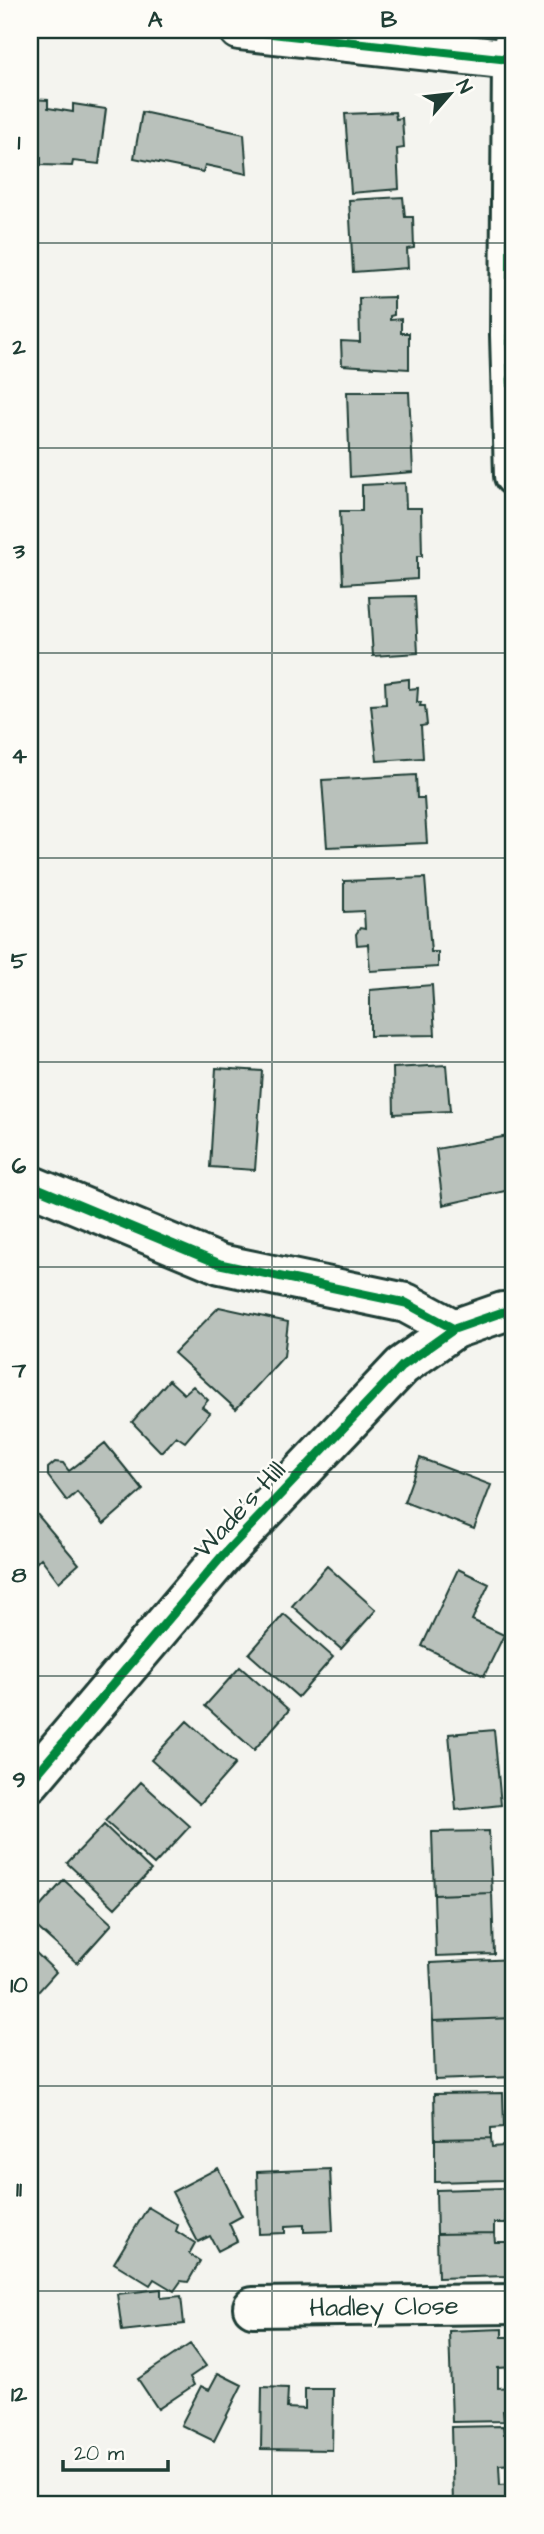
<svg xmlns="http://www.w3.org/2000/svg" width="544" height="2534" font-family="'Architects Daughter',sans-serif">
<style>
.building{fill:#b9c1bb;stroke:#1f3d34;stroke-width:2}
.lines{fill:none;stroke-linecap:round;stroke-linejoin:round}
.minor-casing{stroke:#1f3d34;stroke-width:44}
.tertiary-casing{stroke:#1f3d34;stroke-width:44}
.minor{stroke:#fdfcf7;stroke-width:38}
.tertiary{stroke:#fdfcf7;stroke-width:38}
.cycleway-casing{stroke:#fdfcf7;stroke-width:13}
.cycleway{stroke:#00873e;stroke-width:9}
.grid{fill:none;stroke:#1f3d34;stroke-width:2;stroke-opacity:0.55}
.labels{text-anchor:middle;stroke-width:5;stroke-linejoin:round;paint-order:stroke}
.street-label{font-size:26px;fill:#1f3d34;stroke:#fdfcf7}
.neatline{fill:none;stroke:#1f3d34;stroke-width:2.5}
.grid-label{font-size:23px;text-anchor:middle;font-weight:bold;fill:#1f3d34}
</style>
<rect width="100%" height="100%" fill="#f4f4ef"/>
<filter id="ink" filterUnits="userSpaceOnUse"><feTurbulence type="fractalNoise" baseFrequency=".0143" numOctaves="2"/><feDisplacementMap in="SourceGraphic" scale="14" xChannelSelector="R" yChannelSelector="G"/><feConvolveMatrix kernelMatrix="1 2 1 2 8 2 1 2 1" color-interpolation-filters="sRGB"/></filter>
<g filter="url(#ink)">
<path class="building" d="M30 99 48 100V108L73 112V104L106 109 99 164 73 161 72 166 41 165V157H30Z
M142 112 244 134 247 174 205 165 203 172 134 158Z
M395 112 396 119 402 118 404 148 397 149 399 189 351 193 345 114Z
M403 197 405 217H413L414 248 407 249 408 268 353 272 349 200Z
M394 297V315L390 316V320L401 319V333H409V369L342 365 341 341 360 342 359 298Z
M347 392H409L413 472 350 477Z
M405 483 406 508H421L422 556H417V579L343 584 340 511H362V485Z
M415 596 418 653 373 656 369 597Z
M409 679V689L418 688 417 702H421L420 706H425L427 725 421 726 423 758 377 761 371 705 386 704 385 682Z
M416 775 417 798H424L427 843 327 847 322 780Z
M425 878 431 952H438V967L370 971 368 944 357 945 356 934 360 928 365 929 364 911 344 912V881Z
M432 985 435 1035 370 1036V990Z
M446 1065 450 1111 394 1114 393 1068Z
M216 1068 262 1071 255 1170 210 1167Z
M514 1135V1189L443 1205 436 1149Z
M219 1307 288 1322 284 1356 236 1409 174 1353Z
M169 1380 184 1394 193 1386 208 1400 202 1407 210 1413 185 1442 176 1436 161 1452 132 1422Z
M105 1443 143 1490 104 1524 77 1492 67 1501 48 1476V1468L55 1462 63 1463 69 1471Z
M420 1458 491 1485 474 1529 404 1502Z
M36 1513 79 1564 59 1582 41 1558 30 1569V1519Z
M327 1566 376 1610 341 1649 292 1606Z
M458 1569 489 1584 472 1620 504 1635 484 1676 422 1646Z
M284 1614 333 1657 298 1697 249 1654Z
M240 1667 289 1710 254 1750 205 1706Z
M187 1721 235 1764 200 1804 151 1760Z
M494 1730 501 1805 456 1810 449 1734Z
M141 1782 190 1826 154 1865 105 1821Z
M104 1825 151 1870 115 1908 67 1863Z
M489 1831 492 1893 434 1895 432 1832Z
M64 1880 112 1924 77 1963 30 1921V1918Z
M492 1893 494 1954 436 1956 434 1895Z
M30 1947 56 1972 30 2001Z
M514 1959V2018L433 2021 430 1963Z
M514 2018V2077L435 2080 433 2021Z
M503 2093 504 2127 491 2128V2138L435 2139 434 2094Z
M491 2138 492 2147 504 2146 505 2180 435 2182V2139Z
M218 2168 242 2216 229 2223 237 2241 218 2251 210 2236 198 2242 172 2192Z
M330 2169 333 2231 304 2232V2225L285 2226V2233L259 2234 257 2172Z
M505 2188 506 2223H494V2233L437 2234 436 2190Z
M148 2207 178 2225 176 2231 195 2243 189 2254 200 2261 188 2282 181 2281 174 2291 154 2279 150 2285 114 2263Z
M494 2233 495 2242H507V2276L438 2278 437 2234Z
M161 2289V2298L181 2296 184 2324 122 2331 117 2294Z
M502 2329V2337H512L513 2367 498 2368V2388L511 2387 512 2411H503L504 2421 452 2422 449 2331Z
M190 2344 206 2366 190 2377 194 2385 158 2409 138 2379Z
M218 2373 242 2385 214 2441 181 2425 201 2386 209 2390Z
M262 2387 288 2388 287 2408 305 2409V2389H333L332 2450 261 2449Z
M503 2426 504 2434 513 2433 514 2464 499 2465 500 2485 513 2484V2504H453L451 2427Z"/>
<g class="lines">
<g class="minor-casing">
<path id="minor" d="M239 30 512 60
M30 1185 220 1264 406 1303 454 1329
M253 2307 514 2304"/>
</g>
<g class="tertiary-casing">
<path id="tertiary" d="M514 41 512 60 510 335 514 476
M30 1782 223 1555 402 1366 454 1329 503 1312H514"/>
</g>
<use href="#minor" class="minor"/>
<use href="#tertiary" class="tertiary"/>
<g class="cycleway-casing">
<path id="cycleway" d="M239 30 514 60
M514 41 512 60 510 335 514 476
M30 1185 220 1264 406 1303 454 1329
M30 1782 223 1555 402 1366 454 1329 503 1312H514"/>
</g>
<use href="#cycleway" class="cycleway"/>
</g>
</g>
<path class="grid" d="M272 30V2504M30 243H514M30 448H514M30 653H514M30 858H514M30 1062H514M30 1267H514M30 1472H514M30 1676H514M30 1881H514M30 2086H514M30 2291H514"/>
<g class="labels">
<g class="street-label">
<text transform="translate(239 1509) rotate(-47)" y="9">Wade's Hill</text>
<text transform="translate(384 2306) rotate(-1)" y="9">Hadley Close</text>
</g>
</g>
<rect width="544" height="2534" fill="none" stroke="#fdfcf7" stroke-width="77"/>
<g transform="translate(450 94) rotate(62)" stroke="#fdfcf7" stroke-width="5" paint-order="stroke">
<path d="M0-5L12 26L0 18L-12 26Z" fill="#1f3d34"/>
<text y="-10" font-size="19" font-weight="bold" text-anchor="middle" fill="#1f3d34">N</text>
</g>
<path d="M63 2460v10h105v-10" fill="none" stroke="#1f3d34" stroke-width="3.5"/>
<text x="74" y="2460" font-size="21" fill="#1f3d34" stroke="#fdfcf7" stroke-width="5" paint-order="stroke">20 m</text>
<rect x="38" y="38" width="467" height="2458" class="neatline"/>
<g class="grid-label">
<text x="155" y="27">A</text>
<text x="389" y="27">B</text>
<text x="19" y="149">1</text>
<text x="19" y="354">2</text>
<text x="19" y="558">3</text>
<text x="19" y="763">4</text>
<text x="19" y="968">5</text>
<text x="19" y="1173">6</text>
<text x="19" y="1377">7</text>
<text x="19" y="1582">8</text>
<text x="19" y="1787">9</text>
<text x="19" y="1992">10</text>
<text x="19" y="2196">11</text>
<text x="19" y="2401">12</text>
</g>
</svg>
